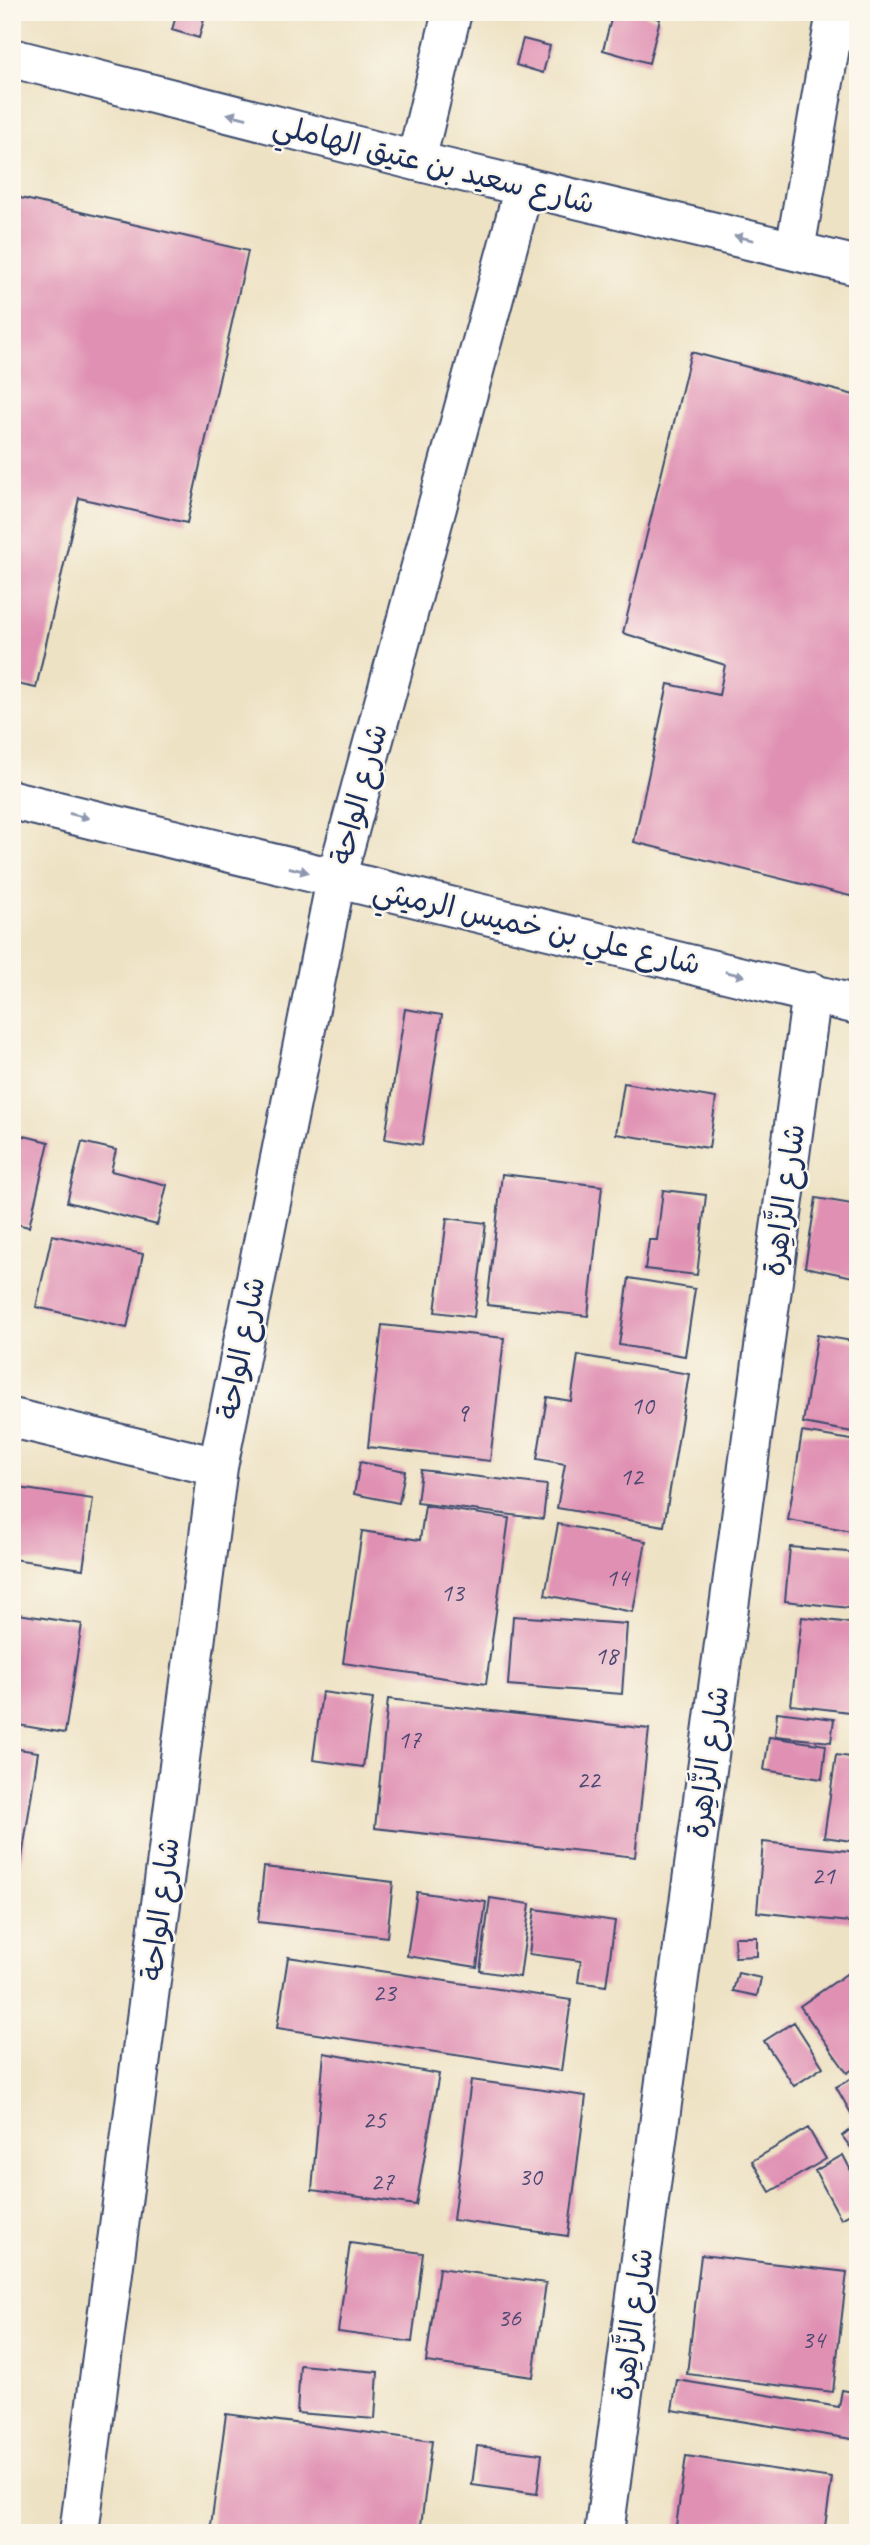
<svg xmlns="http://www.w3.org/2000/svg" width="870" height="2545" font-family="Caveat,'Playpen Sans Arabic',sans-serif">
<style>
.building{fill:#e091b3}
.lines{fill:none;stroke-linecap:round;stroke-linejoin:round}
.minor-casing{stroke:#3b4a6d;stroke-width:42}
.minor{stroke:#fff;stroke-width:38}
.oneway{fill:#8d97ae}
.labels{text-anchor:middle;stroke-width:5;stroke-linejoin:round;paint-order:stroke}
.number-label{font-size:26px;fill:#4c4873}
.street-label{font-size:30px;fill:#1b2f5e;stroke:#fbf7ec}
</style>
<rect width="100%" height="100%" fill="#fbf7ec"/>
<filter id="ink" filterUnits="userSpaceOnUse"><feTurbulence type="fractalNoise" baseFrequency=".0143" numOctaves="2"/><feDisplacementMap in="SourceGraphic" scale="14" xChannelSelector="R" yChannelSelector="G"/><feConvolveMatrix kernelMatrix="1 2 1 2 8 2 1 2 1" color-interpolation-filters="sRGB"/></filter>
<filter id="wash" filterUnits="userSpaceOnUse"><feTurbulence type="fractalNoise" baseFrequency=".00686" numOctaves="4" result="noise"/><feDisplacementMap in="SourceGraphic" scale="28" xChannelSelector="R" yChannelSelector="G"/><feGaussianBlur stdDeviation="1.57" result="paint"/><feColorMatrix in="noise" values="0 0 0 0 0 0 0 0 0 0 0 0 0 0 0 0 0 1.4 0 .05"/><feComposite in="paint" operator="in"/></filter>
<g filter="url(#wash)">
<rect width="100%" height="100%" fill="#eee2c4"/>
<g id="blocks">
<path class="building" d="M177 12H206L199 38 172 30Z
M613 12H635L660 19 649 63 603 50Z
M523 39 550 46 543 73 516 65Z
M12 196 248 251 187 523 79 498 36 688 12 683Z
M691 352 858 396V898L634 842 668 684 719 695 725 665 623 633Z
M405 1009 442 1015 422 1145 385 1139Z
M624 1083 716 1098 709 1148 616 1134Z
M12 1133 49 1142 29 1227 12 1223Z
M82 1142 116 1150 111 1171 167 1185 157 1225 67 1202Z
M502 1174 602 1186 588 1316 487 1305Z
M663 1190 706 1195 697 1275 645 1269 649 1240H657Z
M816 1198 858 1205V1278L805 1267Z
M447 1218 486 1223 474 1317 435 1312Z
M52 1235 143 1254 127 1328 36 1307Z
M629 1278 695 1289 685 1356 619 1345Z
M382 1325 504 1338 490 1461 368 1447Z
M817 1335 858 1342V1433L803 1423Z
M578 1355 689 1374 664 1526 557 1508 565 1464 537 1459 547 1397 571 1401Z
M802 1432 858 1441V1532L788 1520Z
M360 1462 405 1471 399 1503 354 1494Z
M421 1470 547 1485 543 1519 417 1503Z
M12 1487 93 1499 83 1569 12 1559Z
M425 1506 509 1518 486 1684 343 1663 362 1531 420 1540Z
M558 1524 646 1541 633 1612 545 1595Z
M790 1547 858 1553V1609L785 1601Z
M12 1613 82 1624 65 1733 12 1724Z
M513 1616 627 1624 622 1694 508 1685Z
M802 1617 858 1624V1713L791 1705Z
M322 1692 373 1699 363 1767 313 1760Z
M388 1699 649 1729 635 1857 375 1828Z
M777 1712 834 1719 831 1742 775 1736Z
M769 1737 826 1745 822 1779 764 1770Z
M12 1748 38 1752 21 1865 12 1864Z
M836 1755 858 1758V1842L824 1837Z
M763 1842 858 1852V1923L757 1912Z
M264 1867 393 1882 387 1937 258 1922Z
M417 1892 486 1902 477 1967 407 1956Z
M490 1898 530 1904 520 1977 480 1971Z
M535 1909 615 1921 606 1986 578 1982 581 1961 529 1954Z
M12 1924 19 1925 14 1968H12Z
M734 1937H757V1956L735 1957Z
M288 1957 571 2000 561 2071 277 2028Z
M858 1966V2066L847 2073 800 2006Z
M738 1973 761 1978 757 1996 733 1991Z
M794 2022 823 2067 794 2086 764 2041Z
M324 2053 439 2074 416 2205 312 2190Z
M858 2075V2112L852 2115 836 2087Z
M471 2080 586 2096 568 2236 453 2220Z
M858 2123V2157L842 2136Z
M808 2128 826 2159 770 2192 752 2161Z
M843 2155 858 2184V2210L841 2219 815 2171Z
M350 2243 423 2253 412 2342 338 2332Z
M701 2255 847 2272 833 2392 687 2374Z
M439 2268 546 2283 533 2377 426 2362Z
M300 2365 378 2372 375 2419 297 2413Z
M677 2380 839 2407 842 2390 858 2393V2440L672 2410Z
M226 2414 432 2441 420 2533H210Z
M477 2446 542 2454 537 2494 472 2485Z
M686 2456 832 2478 824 2533H675Z"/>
</g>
</g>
<g filter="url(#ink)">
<use href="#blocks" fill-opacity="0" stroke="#3b4a6d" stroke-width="2"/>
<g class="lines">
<g class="minor-casing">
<path id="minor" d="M12 58 416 161 858 266
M416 161 452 12
M795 250 836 12
M12 800 858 1005
M12 1418 218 1467
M79 2533 218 1467 336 879 524 187
M604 2533 812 992"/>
</g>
<use href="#minor" class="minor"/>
</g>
<defs><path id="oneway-solid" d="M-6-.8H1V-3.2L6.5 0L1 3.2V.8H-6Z" transform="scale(1.75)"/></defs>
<g class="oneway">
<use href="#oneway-solid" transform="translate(237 116) rotate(-166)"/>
<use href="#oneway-solid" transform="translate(744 238) rotate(-167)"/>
<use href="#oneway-solid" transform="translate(79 816) rotate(14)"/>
<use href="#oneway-solid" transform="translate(299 870) rotate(14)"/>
<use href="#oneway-solid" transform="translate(735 974) rotate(13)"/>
</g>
</g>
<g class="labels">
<g class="number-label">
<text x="642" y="1414">10</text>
<text x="462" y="1421">9</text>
<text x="631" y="1485">12</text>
<text x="617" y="1586">14</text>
<text x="452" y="1601">13</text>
<text x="606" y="1664">18</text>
<text x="409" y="1748">17</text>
<text x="588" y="1788">22</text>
<text x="823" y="1884">21</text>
<text x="384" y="2001">23</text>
<text x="374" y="2128">25</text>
<text x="530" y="2185">30</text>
<text x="382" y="2190">27</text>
<text x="509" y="2326">36</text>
<text x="813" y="2348">34</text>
</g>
<g class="street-label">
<text transform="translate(434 164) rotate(14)" y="10">شارع سعيد بن عتيق الهاملي</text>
<text transform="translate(359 794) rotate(-75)" y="10">شارع الواحة</text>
<text transform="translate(537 927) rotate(13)" y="10">شارع علي بن خميس الرميثي</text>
<text transform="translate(784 1200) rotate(-82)" y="10">شارع الزَّاهِرة</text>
<text transform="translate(241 1348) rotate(-79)" y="10">شارع الواحة</text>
<text transform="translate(708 1762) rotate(-82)" y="10">شارع الزَّاهِرة</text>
<text transform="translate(160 1909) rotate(-83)" y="10">شارع الواحة</text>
<text transform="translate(632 2324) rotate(-82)" y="10">شارع الزَّاهِرة</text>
</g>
</g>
<rect width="870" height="2545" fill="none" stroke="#fbf7ec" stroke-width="42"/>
</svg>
